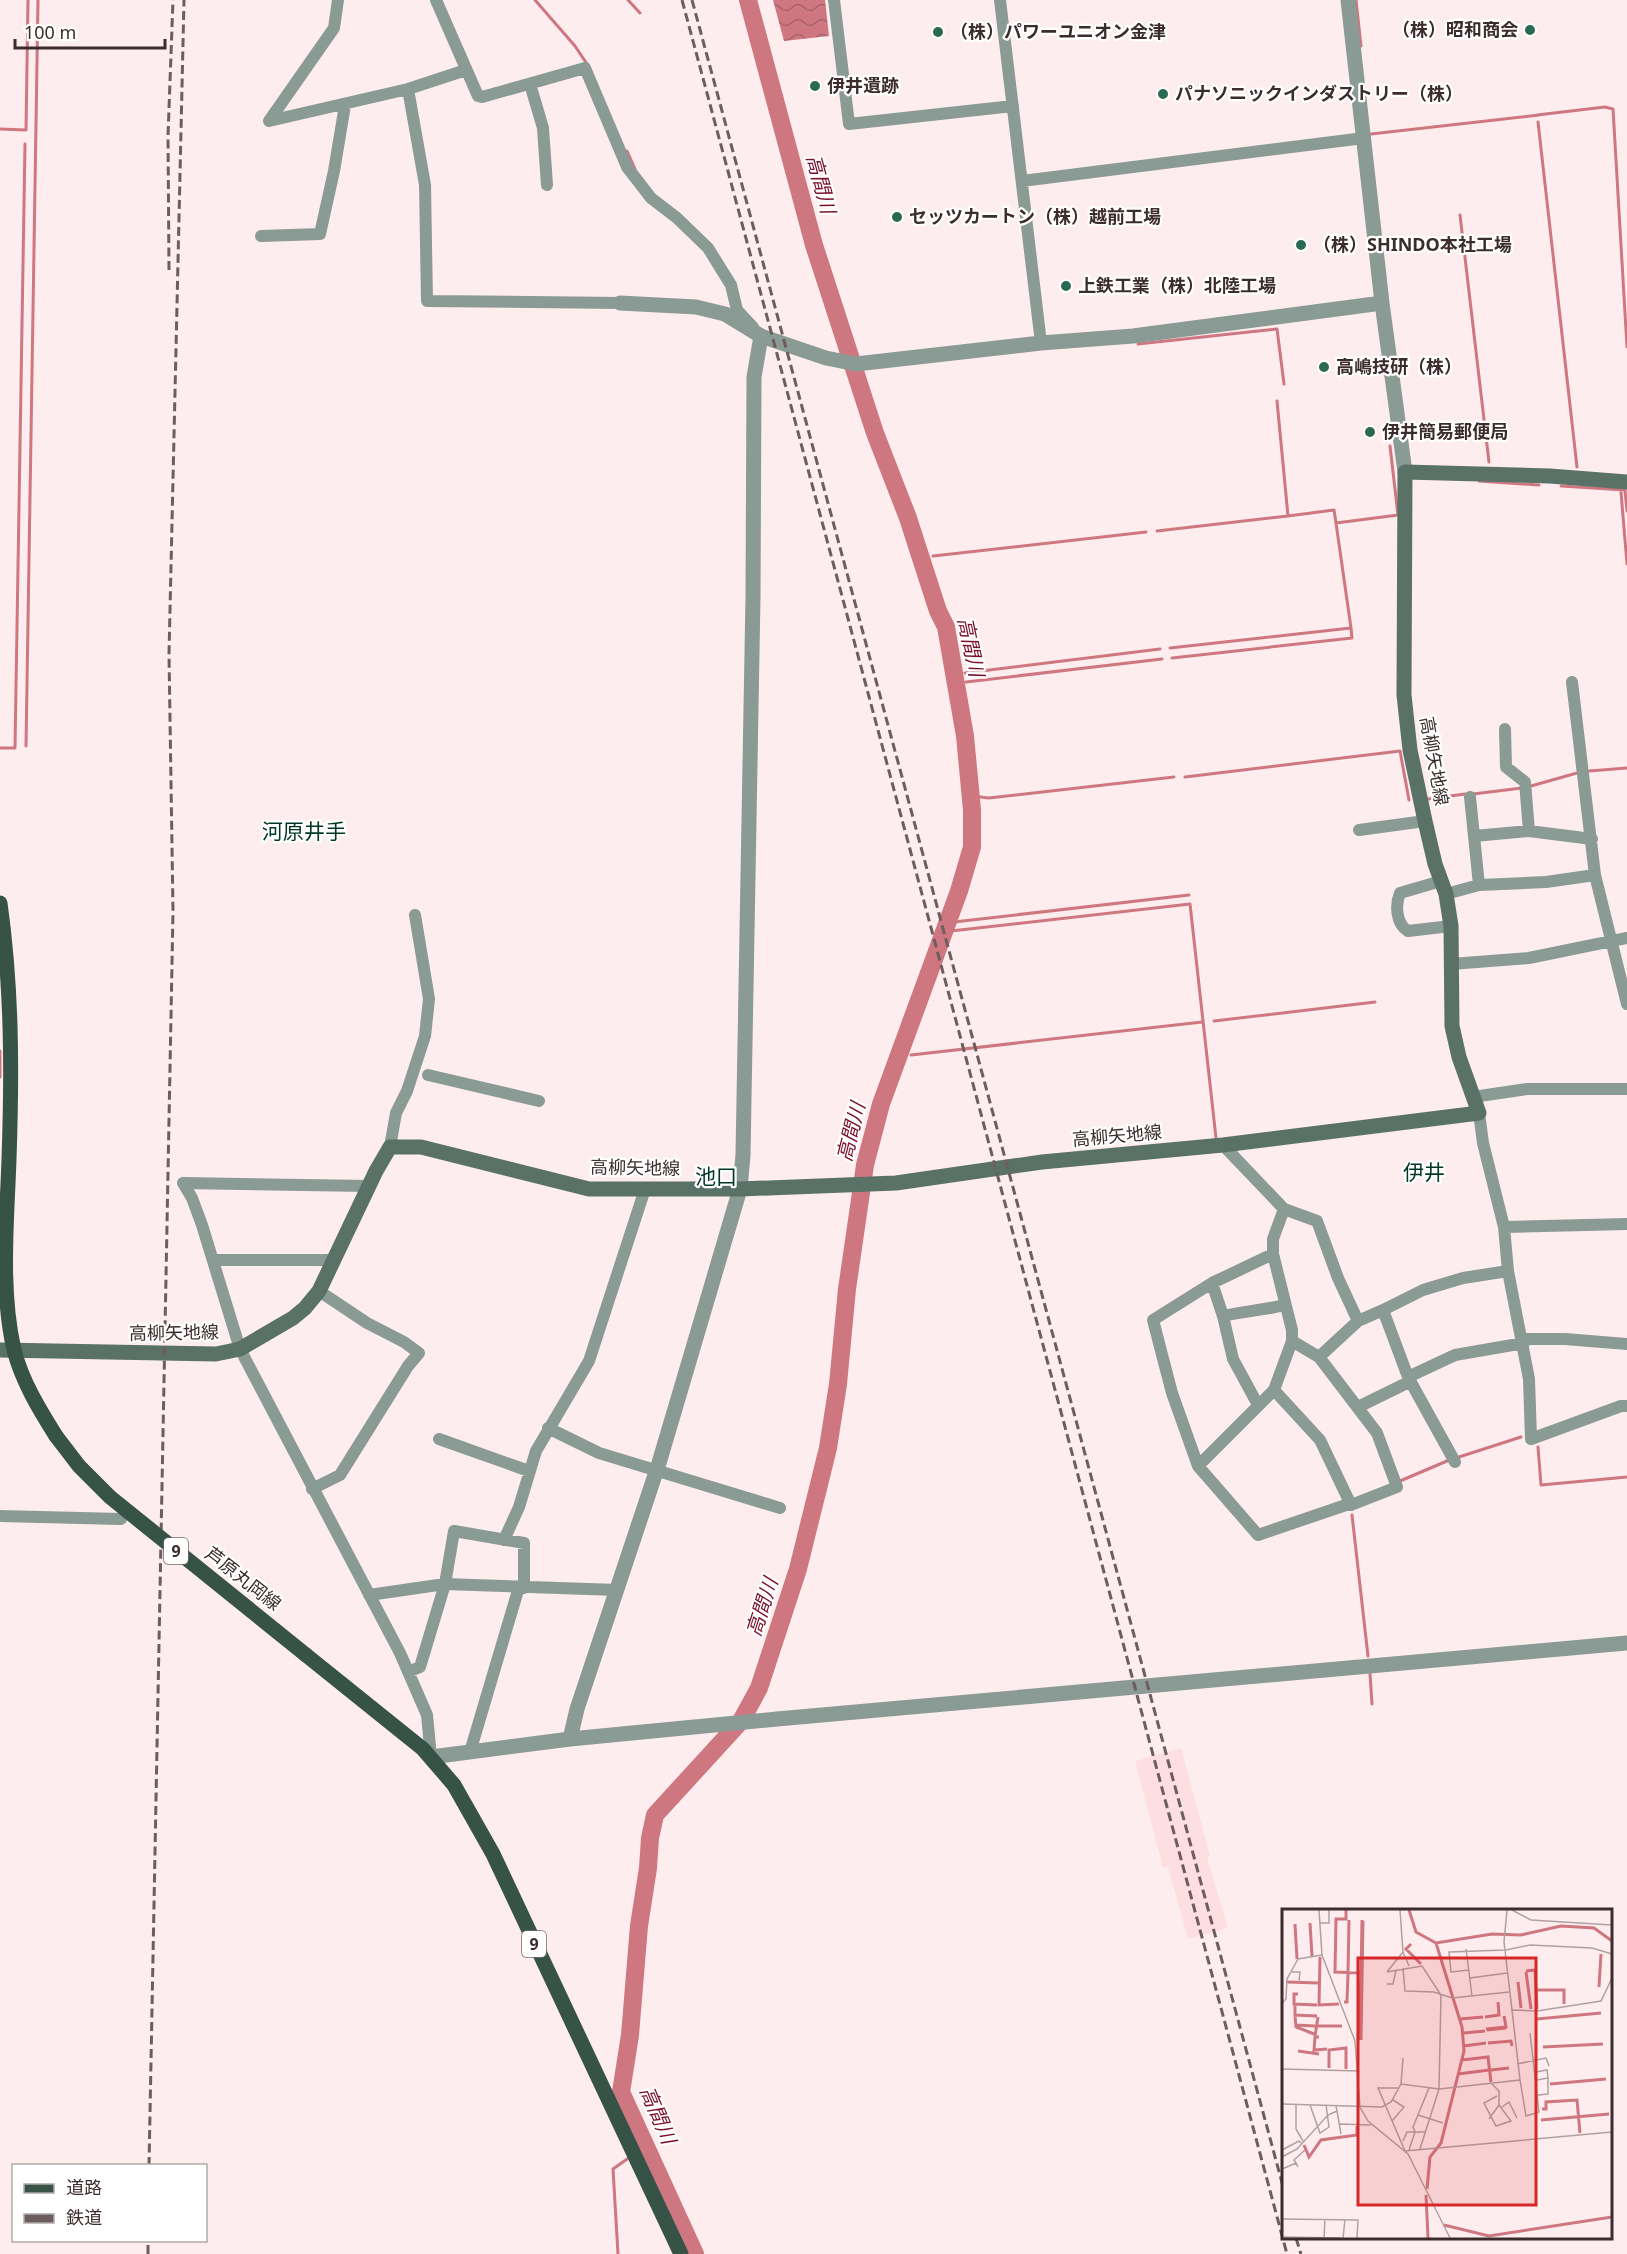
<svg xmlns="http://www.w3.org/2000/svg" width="1627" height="2254" font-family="'Noto Sans','Noto Sans JP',sans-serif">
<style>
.built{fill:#fedfe1}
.water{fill:url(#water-waves)}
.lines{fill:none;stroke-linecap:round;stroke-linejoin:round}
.stream{stroke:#cf7781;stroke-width:3}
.river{stroke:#cf7781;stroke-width:18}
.minor{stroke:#8a9a94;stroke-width:12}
.tertiary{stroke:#8a9a94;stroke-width:15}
.secondary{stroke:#597167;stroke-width:15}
.primary{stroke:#375348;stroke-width:15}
.rail{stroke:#6e5d5e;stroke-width:3;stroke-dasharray:9 4.5;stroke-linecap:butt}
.primary-bridge{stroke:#375348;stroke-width:15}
.poi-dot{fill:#2c6955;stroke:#fff;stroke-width:2}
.labels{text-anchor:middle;stroke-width:4.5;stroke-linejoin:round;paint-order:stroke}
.shield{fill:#fff;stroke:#766b6c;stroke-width:1.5}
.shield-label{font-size:16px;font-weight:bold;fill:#3c2c2d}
.poi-label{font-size:18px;font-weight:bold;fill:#3c2c2d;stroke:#fff;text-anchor:start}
.street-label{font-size:18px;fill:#3c2c2d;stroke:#fff}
.water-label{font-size:20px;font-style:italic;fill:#7b0f2c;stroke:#fff}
.quarter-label{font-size:21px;fill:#003627;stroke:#fff}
.inset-river{fill:none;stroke:#cf7781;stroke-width:3}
.inset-road{fill:none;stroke:#b0a0a1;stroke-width:1.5}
.view{fill:#d62828;fill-opacity:0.15;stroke:#d62828;stroke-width:3}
.inset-edge{fill:none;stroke:#3c2c2d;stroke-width:3}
</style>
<defs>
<pattern id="water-waves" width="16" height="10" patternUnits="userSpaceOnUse" patternTransform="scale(1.5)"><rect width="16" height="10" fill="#cf7781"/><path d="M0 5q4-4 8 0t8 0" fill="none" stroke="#a9626a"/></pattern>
</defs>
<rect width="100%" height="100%" fill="#feedee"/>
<path class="built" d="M1181 1748 1210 1856 1207 1858 1228 1928 1188 1939 1168 1867H1163L1135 1761Z"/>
<path class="water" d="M773 0H825L829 36 784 41Z"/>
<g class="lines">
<path class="stream" d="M535 0 575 46 587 64
M628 0 640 13
M1356 0 1361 46
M1537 115 1605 107 1613 109 1627 347
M1538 122 1577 467
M0 129 26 130 28 0
M1371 134 1539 115
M627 151 635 169
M1460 215 1489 462
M1138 344 1277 329 1284 384
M1479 481 1539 485
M1561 486 1625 490 1627 511
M1621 492 1627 564
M1288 516 1334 510 1336 523 1398 515 1390 446
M1157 531 1288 516 1277 401
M933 556 1146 532
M1170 648 1351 628 1336 523
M1172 658 1352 638 1351 628
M965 673 1160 649
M966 682 1162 659
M26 746 38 0
M0 748H15L25 144
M1589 771 1627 768
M1185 777 1400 751 1409 800
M1531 786 1577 773
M1473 794 1522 788
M971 796 989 798 1174 777
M1428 799 1465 794
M954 922 1189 895
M951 931 1190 904 1216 1138
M1214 1021 1375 1002
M0 1051V1077
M911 1055 1202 1022
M1538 1447 1541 1485 1627 1477
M1459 1457 1521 1437
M1400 1481 1447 1461
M1352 1515 1368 1656
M1370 1674 1372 1704
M638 2152 646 2148
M618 2254 613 2169 630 2157"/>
<path class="river" d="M695 2254 621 2092 630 2035 639 1926 648 1868 650 1838 655 1815 741 1721 759 1688 798 1569 828 1448 838 1384 847 1289 865 1165 881 1104 959 891 972 847V810L965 736 946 627 938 611 908 518 875 433 814 245 748 0"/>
<path class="minor" d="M436 0 478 96 482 97 585 68 627 167 651 198 677 218 708 248 731 285 737 310 753 327
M834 0 849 124 1013 106
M1000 0 1041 343
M530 84 543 128 547 185
M408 89 425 185 427 301 620 303
M269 121 408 89 466 70
M269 121 334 28 338 0
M1022 181 1364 138
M261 236 320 234 334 171 345 105
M1572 682 1595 875 1627 1004
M1505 729 1506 767 1525 782 1529 831
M1470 797 1479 885
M1359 830 1425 821
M1474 836 1529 831 1592 839
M1441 881 1400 893C1395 905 1396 924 1408 931L1451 926
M1446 894 1479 885 1546 882 1595 875
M1451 964 1529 958 1627 938
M428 1075 539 1101
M1473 1097 1527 1089H1627
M1479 1113 1483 1143 1504 1227 1508 1271 1529 1379 1531 1439 1621 1406H1627
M390 1147 396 1113 407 1091 425 1036 429 999 415 915
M183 1183 192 1198 202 1225 240 1349 400 1653 427 1715 431 1757
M183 1183 369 1186
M1284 1209 1317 1221 1338 1278 1358 1321
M1504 1227 1627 1224
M1273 1254 1212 1283 1153 1320 1172 1393 1198 1466 1258 1535 1346 1505H1351L1397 1487 1377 1433 1319 1357 1292 1341
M213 1260H334
M1212 1283 1223 1316 1233 1359 1258 1405
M1383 1310 1423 1290 1463 1278 1508 1271
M1223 1316C1244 1311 1265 1310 1285 1305
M1523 1339H1565L1627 1344
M1319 1357 1358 1321 1383 1310 1408 1377 1455 1462
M1408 1377 1455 1355 1524 1343
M1274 1390 1320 1440 1351 1505
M1358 1407 1411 1381
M548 1428 599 1453 780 1508
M439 1439 529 1471
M1198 1466 1274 1390 1292 1341V1330L1273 1254V1239L1284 1209 1223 1145
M312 1489 340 1475 408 1366 419 1353 404 1342 367 1323 319 1291
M0 1516 121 1519
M504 1540 519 1507 536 1451 589 1361 645 1189
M369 1595 445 1584 454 1531 524 1543V1588
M408 1672 420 1667 445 1584 617 1590
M470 1752 519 1587"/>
<path class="tertiary" d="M1348 0 1382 303 1405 472
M620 303 696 307 725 314 761 336 826 358 856 364 1041 343 1133 336 1382 303
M570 1739 577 1709 659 1463 740 1189 743 1155 753 597 754 377 761 336
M431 1757 570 1739 777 1719 1627 1643"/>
<path class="secondary" d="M0 1350 216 1354 240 1349 293 1318 305 1308 319 1291 376 1171 390 1147H421L589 1189H740L896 1183 1042 1162 1223 1145 1479 1113 1459 1057 1452 1026 1451 926 1446 894 1435 864 1425 821 1410 750 1404 695 1405 472 1550 476 1627 482"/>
<path class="primary" d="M0 903C12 988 12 1073 9 1159 7 1221 0 1288 14 1350 22 1381 39 1409 56 1436
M306 1655 423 1749 454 1785 493 1854 681 2254"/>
<path class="rail" d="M682 0 1287 2254
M692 0 1284 2190
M169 270 168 136 173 0
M149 2166 173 911 169 654 184 0
M1296 2238 1301 2254
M148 2254V2240"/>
<path class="primary-bridge" d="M56 1436 79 1466 110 1497 306 1655"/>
</g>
<g class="poi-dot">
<circle cx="1530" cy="30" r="6"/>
<circle cx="938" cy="32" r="6"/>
<circle cx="815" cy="86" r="6"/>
<circle cx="1163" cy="94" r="6"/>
<circle cx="897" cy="217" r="6"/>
<circle cx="1301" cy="245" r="6"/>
<circle cx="1066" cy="286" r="6"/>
<circle cx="1324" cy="367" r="6"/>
<circle cx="1370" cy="432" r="6"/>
</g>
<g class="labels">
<g class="shield">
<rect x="164" y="1538" width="24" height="26" rx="4.5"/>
<rect x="522" y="1931" width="24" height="26" rx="4.5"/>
</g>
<g class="shield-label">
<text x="176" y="1557">9</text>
<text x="534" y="1950">9</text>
</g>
<g class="poi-label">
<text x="1518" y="36" text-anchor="end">（株）昭和商会</text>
<text x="950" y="38">（株）パワーユニオン金津</text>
<text x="827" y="92">伊井遺跡</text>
<text x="1175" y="100">パナソニックインダストリー（株）</text>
<text x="909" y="223">セッツカートン（株）越前工場</text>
<text x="1313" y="251">（株）SHINDO本社工場</text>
<text x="1078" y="292">上鉄工業（株）北陸工場</text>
<text x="1336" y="373">高嶋技研（株）</text>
<text x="1382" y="438">伊井簡易郵便局</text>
</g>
<g class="street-label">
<text transform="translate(1434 761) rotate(80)" y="6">高柳矢地線</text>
<text transform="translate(1117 1136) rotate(-5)" y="6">高柳矢地線</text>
<text transform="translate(635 1168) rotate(1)" y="6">高柳矢地線</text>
<text transform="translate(174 1333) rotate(-1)" y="6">高柳矢地線</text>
<text transform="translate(243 1579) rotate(38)" y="6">芦原丸岡線</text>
</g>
<g class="water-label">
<text transform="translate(821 184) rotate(75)" y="7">高間川</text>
<text transform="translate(971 647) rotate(78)" y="7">高間川</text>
<text transform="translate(851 1132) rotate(-76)" y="7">高間川</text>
<text transform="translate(762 1607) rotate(-72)" y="7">高間川</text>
<text transform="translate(658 2115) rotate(67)" y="7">高間川</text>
</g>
<g class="quarter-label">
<text x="304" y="839">河原井手</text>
<text x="1424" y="1180">伊井</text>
<text x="716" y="1184">池口</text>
</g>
</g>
<g transform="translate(1282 1909)">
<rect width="330" height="330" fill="#feedee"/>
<path class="inset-river" d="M64 1V10H54L53 63 79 64 80 11M127 1 134 23 154 34 210 25 239 26 279 17 312 19 330 32M28 14 30 47M13 15 15 50M129 35 124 40 139 55M38 48 37 96 57 95M244 62 253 61 255 100M66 63 67 11M244 63 249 100M5 73 36 74M236 73 239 99M317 78 319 45M255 81H282V95M16 85H12V95L35 96M62 93H65L66 64M13 96V106L35 107M13 107 14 118 32 125M203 108 217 106 216 93M178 110 201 108M255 110 319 104M14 116 33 117M35 117H60M204 120 224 118 222 107M205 121 224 119M182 124 203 122M33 127 36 108M37 128H33L32 141 45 140M76 131 79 65M79 131 81 12M206 134 229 132 230 137M182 137 204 134M261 138 321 135M16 142 37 145M180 151 206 148 209 173M47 159V141L64 139V160M209 161 227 159M176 165 207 161M268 175 324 170M260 200H264V193L295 191 298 224M259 211 327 205M22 236 27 248 39 231 75 226V217M145 280 148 248 159 234 182 142 180 118 154 34M144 286 146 329M162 316 207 327 330 308"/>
<path class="inset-road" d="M37 1 40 46 73 132 78 198 86 212 126 245 168 329M118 1 121 43 127 57M225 1 222 33 230 101M230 1 249 11 330 16M37 14H47V1M184 40 190 87M121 59 123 82 152 83 170 89 227 83M187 61 169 63 167 43 224 41 248 36 310 39 330 45M10 63H18L17 73M105 63 140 57 159 86 157 180 138 240M105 63 121 43M188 69 225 64M105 75H111L114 61M0 94 4 90 5 70 16 50 40 46M235 155 264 149 267 157M0 160 77 162M254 163 265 161 266 169 255 171M238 171 244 207 257 203 248 124M119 175 121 149M116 179H96L123 242 330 223M256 186 266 185V169M215 187 202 194 214 217 229 212 217 196M0 195 100 198 109 193 119 175 157 180 238 171 230 101 255 102 319 92 330 69M14 196V220L21 232M28 196 38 224 47 218 44 196M220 198 227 193 235 209M55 202 59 225M136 206 161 214M207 210 217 196V182L210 175M110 212 122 198 111 191M58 215 89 216M133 223 131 218 147 179M121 232 125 223H143M0 241 17 232 19 234M127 241 133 223M0 248 15 240 46 206 55 202 54 197M14 254 12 251 23 241M0 260 14 254 16 258M0 310 76 311 75 329M0 328 59 329M42 329 43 310M61 329 63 310"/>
<path class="view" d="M76 49H254V296H76Z"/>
<rect width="330" height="330" class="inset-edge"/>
</g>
<rect x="12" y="2164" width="195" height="78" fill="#ffffff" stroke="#b1abab" stroke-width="1.5"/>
<rect x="24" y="2184" width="30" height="9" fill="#375348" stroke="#b1abab" stroke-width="1.5"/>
<text x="66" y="2194" font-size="18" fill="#3c2c2d">道路</text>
<rect x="24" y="2214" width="30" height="9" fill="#6e5d5e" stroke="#b1abab" stroke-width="1.5"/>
<text x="66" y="2224" font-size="18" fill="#3c2c2d">鉄道</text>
<path d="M15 39v9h150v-9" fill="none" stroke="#3c2c2d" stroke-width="3"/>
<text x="24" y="39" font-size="18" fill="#3c2c2d" stroke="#ffffff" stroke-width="4.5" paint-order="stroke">100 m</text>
</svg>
